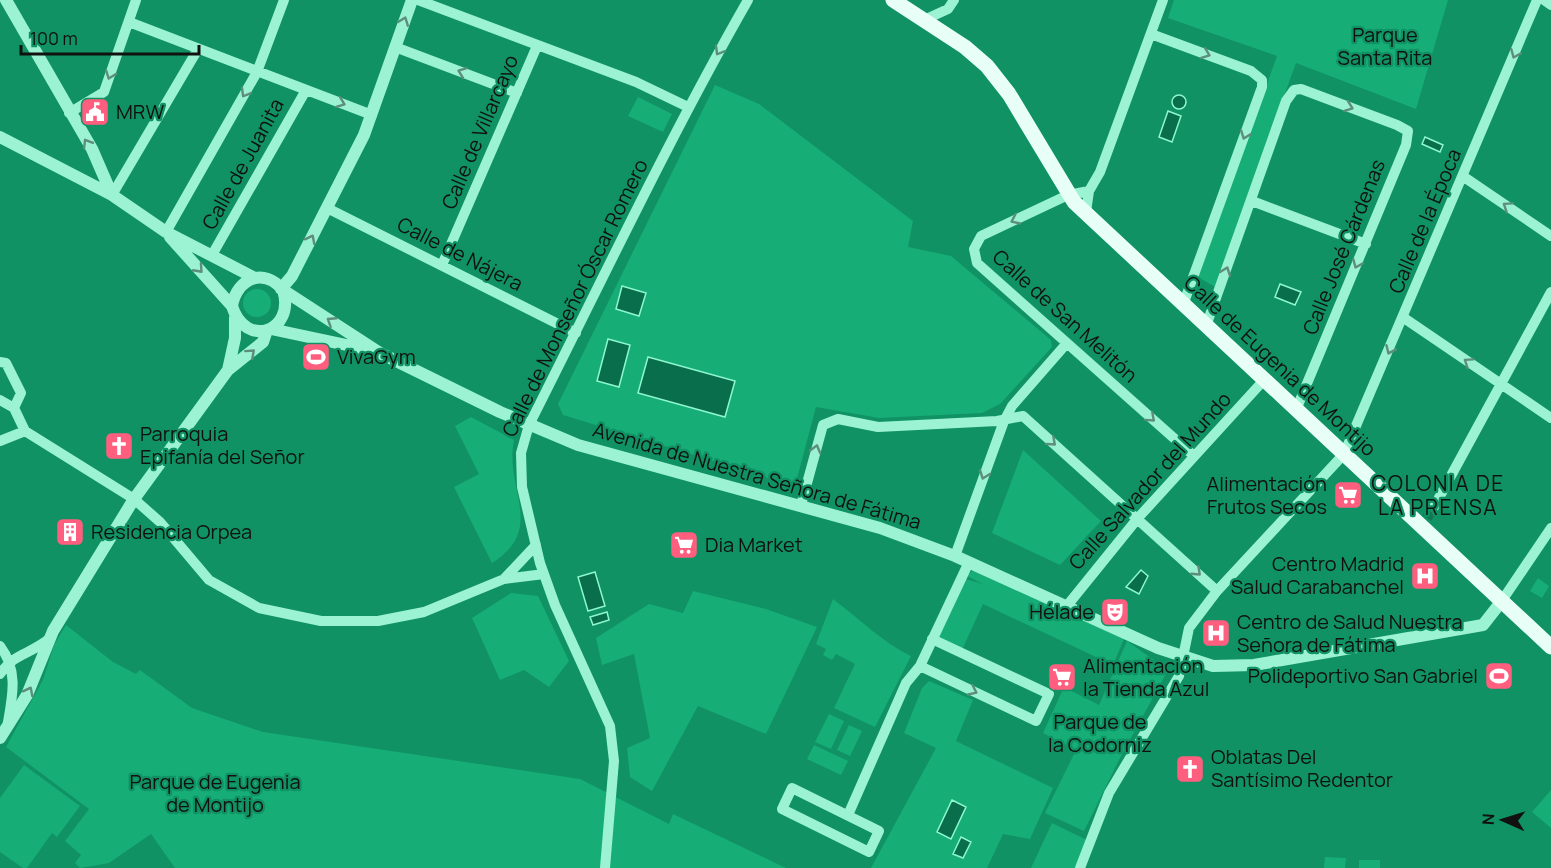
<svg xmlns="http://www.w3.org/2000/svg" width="1551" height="868" font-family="Manrope,sans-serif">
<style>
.green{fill:#17ad76}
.water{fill:#096e4b;stroke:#8df7cf;stroke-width:1.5}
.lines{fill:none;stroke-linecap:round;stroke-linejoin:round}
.minor-tunnel{stroke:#107853;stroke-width:10;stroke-dasharray:10 5;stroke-linecap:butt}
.minor{stroke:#9cf3d3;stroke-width:10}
.tertiary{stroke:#9cf3d3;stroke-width:12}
.primary{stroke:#e8fff8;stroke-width:15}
.oneway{stroke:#5d8d7c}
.labels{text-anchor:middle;stroke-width:4.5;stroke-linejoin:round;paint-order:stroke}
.park-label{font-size:20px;fill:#111;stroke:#109264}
.poi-label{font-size:20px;fill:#111;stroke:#109264;text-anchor:start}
.street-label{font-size:20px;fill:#111;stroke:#109264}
.neighbourhood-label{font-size:21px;letter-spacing:1.5px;fill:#111;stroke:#109264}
</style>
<rect width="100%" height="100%" fill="#109264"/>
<path class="green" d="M1174 0H1448L1416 109 1296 63 1215 287 1198 277 1277 56 1168 18Z
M715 85 759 104 913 221 908 247 951 256 1051 340 1052 347 1000 404 982 413 879 418 816 407 795 486 563 415 558 404Z
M638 97 672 114 663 132 628 116Z
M243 303a14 14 0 1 1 28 0a14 14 0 1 1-28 0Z
M471 417 514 440C504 490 547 528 492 563L454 487 479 474 455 426Z
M1023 450 1101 521 1060 565 992 533Z
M973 570 1124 639 1113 665 983 604 961 652 932 639 962 578 983 584 967 576Z
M1538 578 1549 586 1542 598 1530 591Z
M693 591 766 609 817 627 766 734 698 706 652 791 630 777 627 748 650 738 634 654 602 665 596 638 649 604 683 613Z
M511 593 538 596 569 661 549 687 524 670 500 680 472 618Z
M833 599C861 620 882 642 911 656L875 727 834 708 855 664 836 654 832 660 823 655 826 649 816 644Z
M66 625 113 662 136 674 140 670 192 708 263 732 580 779 669 824 673 814 786 868H175L151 834 109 863 80 868 75 863 81 855 65 841 89 809 6 747 43 680 54 645Z
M1127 641 1168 670 1120 758 1084 831 1045 813 1076 750 1043 733 1064 687 1099 705Z
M929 681 973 700 956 741 1053 788 1030 839 1003 834 987 868H871L936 748 904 733 922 688Z
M829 714 844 721 831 749 815 742Z
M849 725 862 731 850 756 837 750Z
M814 745 848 761 841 775 807 759Z
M24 765 80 806 57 837 52 833 27 868H23L0 852V798Z
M1551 790V828L1532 812Z
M1052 823 1089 841 1079 868H1031Z
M1325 857 1346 858 1345 868H1324Z
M1359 860H1380V868H1359Z"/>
<path class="water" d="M1172 102a7 7 0 1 1 14 0a7 7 0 1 1-14 0Z
M1168 111 1181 116 1172 142 1159 137Z
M1425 137 1443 145 1440 152 1422 144Z
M1280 284 1301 292 1295 305 1275 297Z
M622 286 646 293 639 316 616 309Z
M608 339 630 345 619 387 597 381Z
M648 357 735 381 725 417 638 393Z
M1141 570 1148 576 1139 594 1126 587Z
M595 572 605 606 588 611 578 577Z
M607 612 609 620 593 625 590 617Z
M952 800 966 807 951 839 937 832Z
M961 837 971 842 963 858 953 854Z"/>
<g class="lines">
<path class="minor-tunnel" d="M1427 518 1434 507"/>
<path class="minor" d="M418 0 636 82 688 107
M1544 0 1551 5
M924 20 948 9 954 0
M129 22 372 115
M1151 34 1251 71 1262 80V87L1183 305
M395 47 517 93
M69 113 104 92 136 0
M1464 177 1551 236
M1089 191 1068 195 981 236 974 249 977 263 1194 456
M112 195 198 49
M1252 201 1366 244
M327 208 576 333
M1086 212 1089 191 1100 172 1163 0
M166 232 257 72 284 0
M212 255 306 90
M442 265 537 46
M1404 318 1551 418
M1206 326 1286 101 1294 90 1301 89 1397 125 1408 131 1406 145 1296 410
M0 362 6 363 21 393 14 408
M0 400 14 408 25 431
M0 441 25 431 134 499 160 522 209 580 259 608 321 621H378L424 612 504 579 544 574
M801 505 823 425 838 419 878 427 997 421 1023 416 1217 591
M1434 507 1551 292
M955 556 1004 421 1012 406 1067 343
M504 579 536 545
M1501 602 1551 528
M1066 607 1138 518 1264 380
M0 646C18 670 13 694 8 722
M920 666 1036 721 1049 694 932 639
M0 674C14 653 29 655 49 639
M792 788 879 831 869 852 782 809Z
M848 815 906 683 920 666 969 562
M605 868 614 761 610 726 555 605 540 563 522 487 521 453 529 425C601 283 669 138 748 0
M1080 868 1109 793 1179 676 1189 628 1217 591 1344 454 1537 0"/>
<path class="tertiary" d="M6 0 92 149 112 195
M0 137 112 195 166 232 253 277
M170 237 232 306C245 349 296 332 283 290
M281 289 292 276 364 135 412 0
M232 306C237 278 264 267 283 290L380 353 500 412 578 445 880 528 955 556 1158 648 1213 666 1254 665 1483 625 1501 602
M271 329 370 350
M228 370 235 338V318
M0 738 27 695 53 631 134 499 228 370 263 342 267 330"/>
<path class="primary" d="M893 0 965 47 987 66 1009 94 1074 202 1551 647"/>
</g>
<defs><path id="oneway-chevron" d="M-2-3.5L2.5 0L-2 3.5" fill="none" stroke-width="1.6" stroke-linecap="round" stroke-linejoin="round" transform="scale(1.5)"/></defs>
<g class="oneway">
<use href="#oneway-chevron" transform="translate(404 21) rotate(-69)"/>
<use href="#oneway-chevron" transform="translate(719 51) rotate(120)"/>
<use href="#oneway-chevron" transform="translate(1206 54) rotate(21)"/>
<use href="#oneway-chevron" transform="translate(1515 54) rotate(113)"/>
<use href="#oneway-chevron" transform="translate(462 72) rotate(-159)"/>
<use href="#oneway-chevron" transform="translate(110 75) rotate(110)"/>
<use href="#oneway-chevron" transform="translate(245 93) rotate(120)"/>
<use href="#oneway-chevron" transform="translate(341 103) rotate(21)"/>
<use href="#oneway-chevron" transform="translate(1349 107) rotate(20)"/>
<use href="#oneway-chevron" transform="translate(1245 135) rotate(110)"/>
<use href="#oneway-chevron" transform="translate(87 143) rotate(-121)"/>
<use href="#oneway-chevron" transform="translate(1507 206) rotate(-146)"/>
<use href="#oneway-chevron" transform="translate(1015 220) rotate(155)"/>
<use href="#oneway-chevron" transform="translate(311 239) rotate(-63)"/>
<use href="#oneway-chevron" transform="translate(1357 264) rotate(113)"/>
<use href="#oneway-chevron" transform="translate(199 269) rotate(48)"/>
<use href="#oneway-chevron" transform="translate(1226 271) rotate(-70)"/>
<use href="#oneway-chevron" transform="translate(331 321) rotate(-147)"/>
<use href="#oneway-chevron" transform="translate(1390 350) rotate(114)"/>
<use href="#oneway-chevron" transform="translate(251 353) rotate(-42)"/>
<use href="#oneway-chevron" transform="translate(1468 362) rotate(-146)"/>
<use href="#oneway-chevron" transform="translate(1151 418) rotate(42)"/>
<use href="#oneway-chevron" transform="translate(1052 442) rotate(42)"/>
<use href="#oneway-chevron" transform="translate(816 449) rotate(-75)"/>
<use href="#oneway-chevron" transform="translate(984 475) rotate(110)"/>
<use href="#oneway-chevron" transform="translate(1197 572) rotate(43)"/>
<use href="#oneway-chevron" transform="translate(29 691) rotate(-63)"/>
<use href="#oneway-chevron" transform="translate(973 691) rotate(25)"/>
</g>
<defs>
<g id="civic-square" transform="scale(1.5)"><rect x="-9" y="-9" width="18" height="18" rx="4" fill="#ff5e7f" stroke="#109264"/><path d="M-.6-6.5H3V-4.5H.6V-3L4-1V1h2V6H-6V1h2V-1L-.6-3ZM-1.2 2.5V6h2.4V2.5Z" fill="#fff"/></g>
<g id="stadium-square" transform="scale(1.5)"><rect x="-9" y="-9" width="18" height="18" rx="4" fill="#ff5e7f" stroke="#109264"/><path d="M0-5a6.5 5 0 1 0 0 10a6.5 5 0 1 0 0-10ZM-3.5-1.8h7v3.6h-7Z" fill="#fff"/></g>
<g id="church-square" transform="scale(1.5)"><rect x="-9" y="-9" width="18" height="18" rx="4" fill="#ff5e7f" stroke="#109264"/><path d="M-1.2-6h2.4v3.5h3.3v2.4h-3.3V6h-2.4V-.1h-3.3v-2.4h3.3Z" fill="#fff"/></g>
<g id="supermarket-square" transform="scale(1.5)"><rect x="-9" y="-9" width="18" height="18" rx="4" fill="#ff5e7f" stroke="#109264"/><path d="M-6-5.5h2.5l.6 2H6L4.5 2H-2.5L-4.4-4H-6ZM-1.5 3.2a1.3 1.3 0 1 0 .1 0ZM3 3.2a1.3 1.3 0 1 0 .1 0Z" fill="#fff"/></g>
<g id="building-square" transform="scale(1.5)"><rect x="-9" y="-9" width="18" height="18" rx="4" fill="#ff5e7f" stroke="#109264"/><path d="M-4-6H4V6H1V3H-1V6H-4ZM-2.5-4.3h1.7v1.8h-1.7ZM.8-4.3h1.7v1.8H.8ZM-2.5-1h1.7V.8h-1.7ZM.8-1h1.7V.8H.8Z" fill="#fff"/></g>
<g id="hospital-square" transform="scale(1.5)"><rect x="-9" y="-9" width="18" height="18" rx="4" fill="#ff5e7f" stroke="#109264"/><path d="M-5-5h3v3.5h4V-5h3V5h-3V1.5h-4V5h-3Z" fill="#fff"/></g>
<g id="theatre-square" transform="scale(1.5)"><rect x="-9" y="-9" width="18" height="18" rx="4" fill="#ff5e7f" stroke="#109264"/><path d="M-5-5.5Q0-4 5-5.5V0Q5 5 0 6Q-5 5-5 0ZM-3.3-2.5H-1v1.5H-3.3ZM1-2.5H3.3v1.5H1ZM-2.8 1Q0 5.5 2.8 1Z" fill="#fff"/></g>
</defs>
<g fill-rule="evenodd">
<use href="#civic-square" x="95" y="112"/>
<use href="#stadium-square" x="316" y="357"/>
<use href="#church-square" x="119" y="446"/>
<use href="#supermarket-square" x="1348" y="495"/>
<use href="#building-square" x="70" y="532"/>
<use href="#supermarket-square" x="684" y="545"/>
<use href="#hospital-square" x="1425" y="576"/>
<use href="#theatre-square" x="1115" y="612"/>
<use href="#hospital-square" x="1216" y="633"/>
<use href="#stadium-square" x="1499" y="676"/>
<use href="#supermarket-square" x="1062" y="677"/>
<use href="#church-square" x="1190" y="769"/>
</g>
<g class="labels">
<g class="park-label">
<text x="1385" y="42">Parque<tspan x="1385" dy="23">Santa Rita</tspan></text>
<text x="1100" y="729">Parque de<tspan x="1100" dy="23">la Codorniz</tspan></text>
<text x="215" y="789">Parque de Eugenia<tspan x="215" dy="23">de Montijo</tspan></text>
</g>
<g class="poi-label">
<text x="116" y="119">MRW</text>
<text x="337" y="364">VivaGym</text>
<text x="140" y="441">Parroquia<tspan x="140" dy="23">Epifanía del Señor</tspan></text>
<text x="1327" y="491" text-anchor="end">Alimentación<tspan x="1327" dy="23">Frutos Secos</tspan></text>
<text x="91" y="539">Residencia Orpea</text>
<text x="705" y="552">Dia Market</text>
<text x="1404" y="571" text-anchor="end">Centro Madrid<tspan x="1404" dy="23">Salud Carabanchel</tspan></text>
<text x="1094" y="619" text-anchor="end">Hélade</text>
<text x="1237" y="629">Centro de Salud Nuestra<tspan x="1237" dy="23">Señora de Fátima</tspan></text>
<text x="1083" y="673">Alimentación<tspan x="1083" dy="23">la Tienda Azul</tspan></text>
<text x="1478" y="683" text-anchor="end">Polideportivo San Gabriel</text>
<text x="1211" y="764">Oblatas Del<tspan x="1211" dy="23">Santísimo Redentor</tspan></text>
</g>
<g class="street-label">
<text transform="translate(480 132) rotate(-67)" y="7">Calle de Villarcayo</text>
<text transform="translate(243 164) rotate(-61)" y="7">Calle de Juanita</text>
<text transform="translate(1425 221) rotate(-67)" y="7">Calle de la Época</text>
<text transform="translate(1344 247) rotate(-68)" y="7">Calle José Cárdenas</text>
<text transform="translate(460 254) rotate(27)" y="7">Calle de Nájera</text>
<text transform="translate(575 298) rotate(-64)" y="7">Calle de Monseñor Óscar Romero</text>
<text transform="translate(1065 316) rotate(42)" y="7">Calle de San Melitón</text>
<text transform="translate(1280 366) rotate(43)" y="7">Calle de Eugenia de Montijo</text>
<text transform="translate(757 476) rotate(16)" y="7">Avenida de Nuestra Señora de Fátima</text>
<text transform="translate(1150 481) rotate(-48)" y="7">Calle Salvador del Mundo</text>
</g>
<g class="neighbourhood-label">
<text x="1438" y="491">COLONIA DE<tspan x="1438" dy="24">LA PRENSA</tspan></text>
</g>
</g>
<g transform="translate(1503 820) rotate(273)" stroke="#109264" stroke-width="4.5" paint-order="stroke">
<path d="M0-4.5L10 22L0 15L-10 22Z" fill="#111111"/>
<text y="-9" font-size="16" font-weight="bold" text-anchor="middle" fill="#111111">N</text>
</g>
<path d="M21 45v9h178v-9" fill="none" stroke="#111111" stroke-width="3"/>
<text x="30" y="45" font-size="18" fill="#111111" stroke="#109264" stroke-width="4.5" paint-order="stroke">100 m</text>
</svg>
